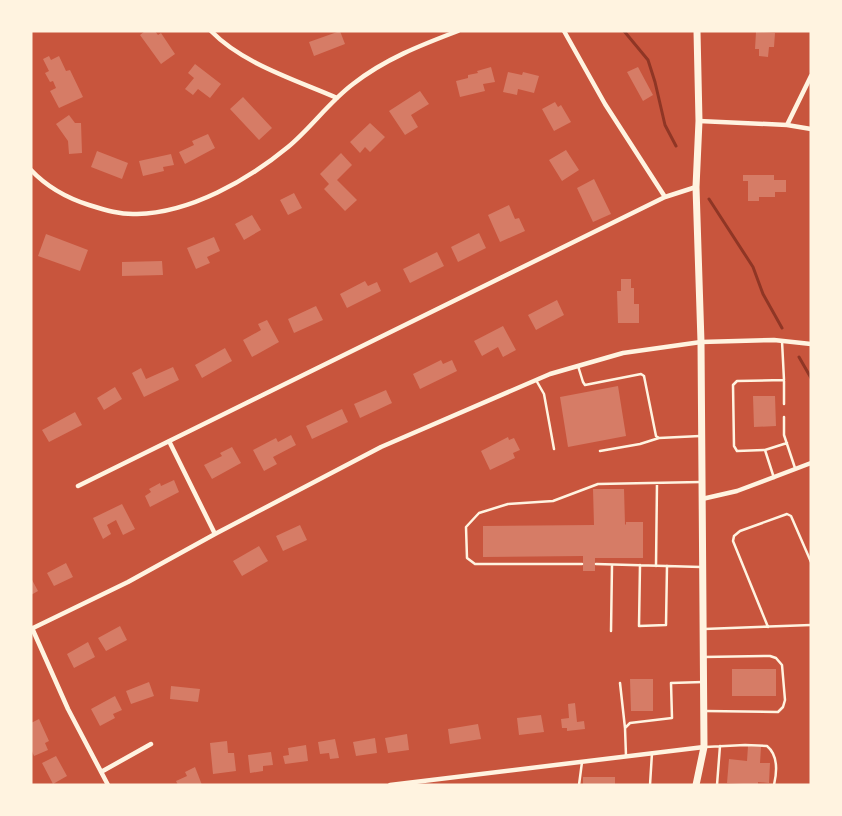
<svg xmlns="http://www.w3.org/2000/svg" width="842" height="816" font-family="'Sofia Sans Condensed',sans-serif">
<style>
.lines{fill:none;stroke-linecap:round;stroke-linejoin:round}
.stream{stroke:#8f3625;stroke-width:3}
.building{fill:#d67c66}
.service{stroke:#fff3e0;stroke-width:2.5}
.minor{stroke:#fff3e0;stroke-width:4.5}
.secondary{stroke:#fff3e0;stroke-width:7}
</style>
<rect width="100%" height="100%" fill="#c8553d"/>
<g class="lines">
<path class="stream" d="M624 31 648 60 655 82 665 125 676 146
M709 199 753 267 763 294 782 328
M799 357 811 378"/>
</g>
<path class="building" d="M145 31H155L158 35 161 33 175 54 161 64 140 35Z
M340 31 345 44 314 56 309 42Z
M756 32 775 33 774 47H769L768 57 759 56V49H755Z
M49 56 51 60 59 56 66 71 70 70 83 97 59 108 50 91 56 88 53 81 50 82 45 73 49 71 43 59Z
M195 64 221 84 210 98 198 89 193 95 185 89 194 78 188 73Z
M491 67 495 82 483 84 485 91 460 97 456 81 468 78V75L478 73 477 71Z
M638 67 653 95 643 101 627 72Z
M508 72 522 75 523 72 539 76 534 93 518 89 517 95 503 92Z
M420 91 429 104 411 115 418 127 405 135 389 111Z
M243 97 272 128 259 140 230 109Z
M555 102 558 107 561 105 571 122 554 131 542 109Z
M69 115 75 123H81L82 153 69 154 68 141 56 124Z
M370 123 385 137 370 152 365 147 360 153 350 142Z
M208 134 215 148 185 164 179 152 194 145 192 141Z
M566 150 579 170 562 181 549 160Z
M97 151 128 163 122 179 91 167Z
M341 153 352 165 337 180 357 200 345 211 324 189 329 184 320 174Z
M171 154 174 165 163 167 164 171 143 176 139 161Z
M743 175H774V180H786V192H775V197H759V201H748V181H743Z
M594 179 611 214 593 222 577 188Z
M294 193 302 208 288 215 280 200Z
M509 205 515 219 519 218 525 231 500 242 488 215Z
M252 215 261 230 244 240 235 224Z
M479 233 486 248 458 262 451 247Z
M46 234 88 250 80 271 38 256Z
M214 237 220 251 207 257 210 263 196 269 187 248Z
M437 252 444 266 410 283 403 269Z
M162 261 163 275 122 276V262Z
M621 279H631V288H634V304H639V323H618L617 291H621Z
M365 281 368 286 377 282 381 291 347 308 340 294Z
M557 300 564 315 536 330 528 315Z
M316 306 323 320 294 333 288 319Z
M267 320 279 342 252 357 243 340 261 330 258 324Z
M503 326 516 350 503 357 498 347 482 356 474 341Z
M225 348 232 361 202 378 195 365Z
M441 360 443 364 452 360 457 371 420 389 413 374Z
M173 367 179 380 144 397 132 373 141 368 146 379Z
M618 386 626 436 568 447 560 397Z
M115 387 122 399 104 410 97 398Z
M386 390 392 403 360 418 354 404Z
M753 396H775L776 426 754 427Z
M342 409 348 422 312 439 306 426Z
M75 412 82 425 49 442 42 430Z
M291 435 296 445 273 457 277 464 264 471 253 450 276 438 278 442Z
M508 437 509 440 514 438 520 450 513 453 515 458 490 470 481 451Z
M232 447 241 463 212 479 204 465 222 456 220 453Z
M174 480 179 492 150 507 145 496 151 492 149 489 160 483 161 486Z
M593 489H624L625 524 626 525V522H643V558H595V571H583V556L483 557V526L594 525Z
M122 504 135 529 123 535 116 520 107 525 111 534 103 539 93 518Z
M300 525 307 540 283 551 276 536Z
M259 546 268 561 242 576 233 561Z
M66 563 73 577 54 586 47 573Z
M31 578 38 591 31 595Z
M120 626 127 640 106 651 98 638Z
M88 642 95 657 74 668 67 654Z
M732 669H776V696H732Z
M630 679H653V711H631Z
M149 682 154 696 131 704 126 691Z
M171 686 200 689 198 702 170 699Z
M115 696 122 710 113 714 115 718 100 726 91 709Z
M575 703 577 722 584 721 585 729 567 731V728H562L561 719 569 718 568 704Z
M541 715 544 732 519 735 517 718Z
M39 719 49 741 45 743 48 750 34 756 31 749V723Z
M478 724 481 739 450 744 448 729Z
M407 734 409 750 388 753 385 738Z
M375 738 377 753 356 756 353 742Z
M335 739 339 758 330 759 329 753 320 754 318 742Z
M227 741 228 753H234L236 771 213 774 210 743Z
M306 745 308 761 285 764 283 756 289 755 288 748Z
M748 746 761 747 760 763H770L769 783 758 782V785L727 783 729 759 747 761Z
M271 752 273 765 263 766V771L250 773 248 755Z
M56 756 67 776 53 784 42 763Z
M195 767 202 785H178L176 781 187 776 185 772Z
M583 777H615V785H583Z"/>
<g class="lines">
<path class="service" d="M578 366 583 382 585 385 641 374 644 376 656 436 659 438 700 436
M536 380 544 394 554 449
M784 381V404
M784 417V435L795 468
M765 450 787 443
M600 451 640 444 659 438
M774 478 765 450 737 451 734 446 733 385 737 381 784 380 782 341
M582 564H475L467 558 466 527 479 513 508 504 553 501 598 484 701 482
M596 564 701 567
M640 565 639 626 666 625 667 566
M656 566 657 483
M768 627 733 541 734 536 740 531 787 514 791 516 811 562
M704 629 811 625
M611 631 612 565
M703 657 770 656 776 658 782 665 785 700 783 707 778 712 705 711
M620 683 625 728
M705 747 745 745 767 746C778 755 777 772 774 785
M626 756 625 728 630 723 672 718 671 683 703 682
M579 785 582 762
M650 785 652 753
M717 785 720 746"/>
<path class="minor" d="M211 31C243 64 296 80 337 98
M564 31 605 104 665 197 696 187
M699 121 787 125 811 129
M787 125 811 76
M31 170C47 187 67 198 89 205 105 210 121 215 137 214 190 213 248 180 288 147 311 128 329 102 353 84 385 59 421 45 458 31
M169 441 215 534
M78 486 665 197
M702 499 737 491 811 463
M32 628 68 709 108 785
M31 629 128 582 215 534 381 447 550 374 623 353 701 342 774 340 811 344
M101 772 151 744
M390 785 704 747"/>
<path class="secondary" d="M696 785 704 747 701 342 696 187 699 121 697 31"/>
</g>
<rect width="842" height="816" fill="none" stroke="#fff3e0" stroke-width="65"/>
</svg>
